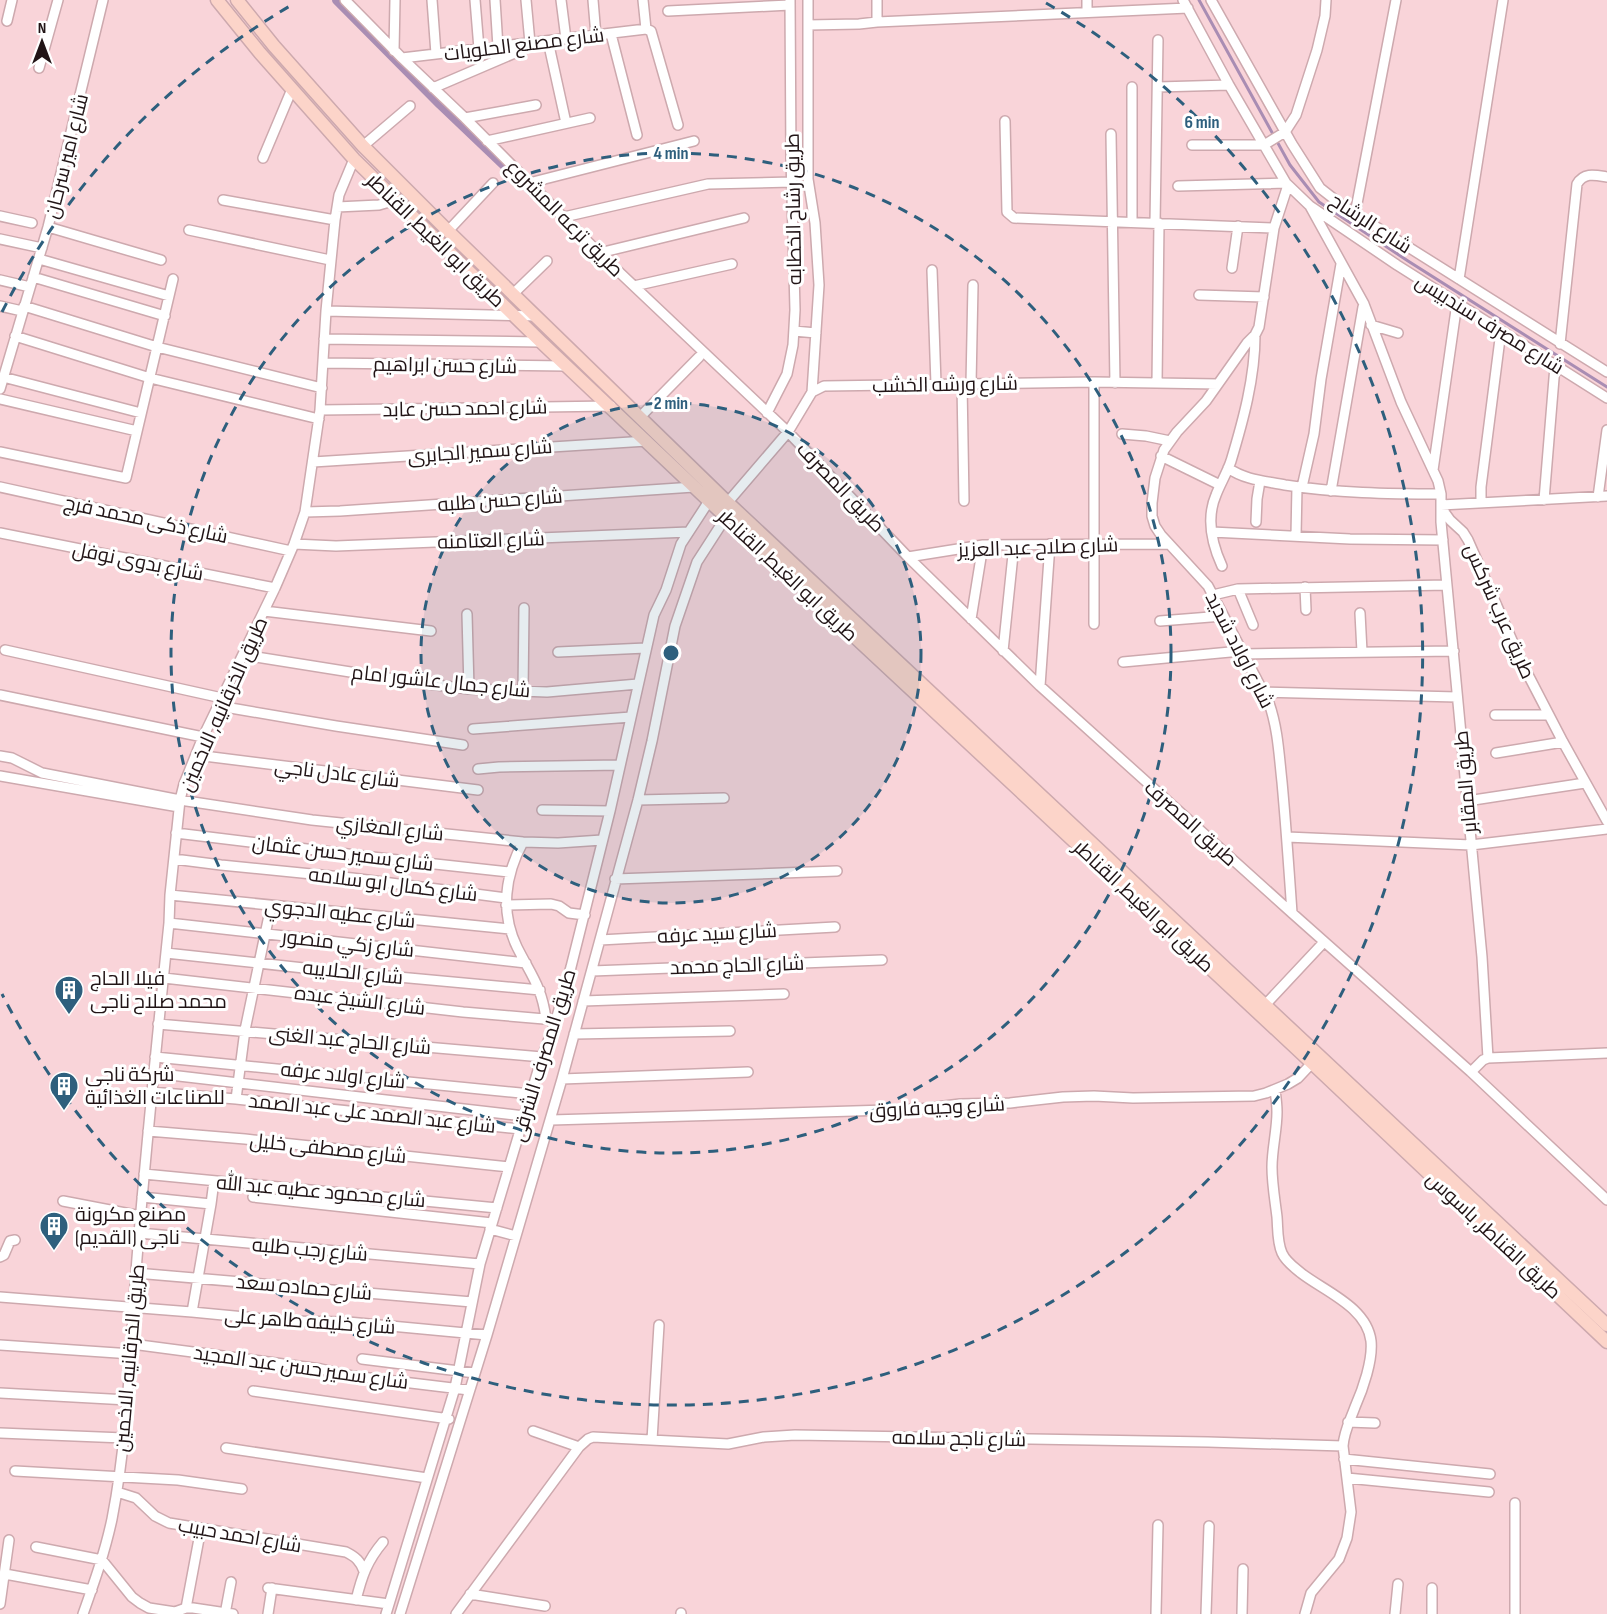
<svg xmlns="http://www.w3.org/2000/svg" width="1607" height="1614" font-family="'Sofia Sans Condensed',Cairo,sans-serif">
<style>
.lines{fill:none;stroke-linecap:round;stroke-linejoin:round}
.stream{stroke:#a98db3;stroke-width:3}
.canal{stroke:#a98db3;stroke-width:10}
.street-casing{stroke:#cda9ae;stroke-width:12}
.secondary-casing{stroke:#cda9ae;stroke-width:15}
.street{stroke:#fff;stroke-width:9}
.secondary{stroke:#fcd4c9;stroke-width:12}
.ring{fill:none;stroke:#2e5f7d;stroke-width:3;stroke-dasharray:10 8}
.labels{text-anchor:middle;stroke-width:6;stroke-linejoin:round;paint-order:stroke}
.street-label{font-size:20px;fill:#211416;stroke:#fff}
.poi-label{font-size:20px;fill:#211416;stroke:#fff;text-anchor:start}
.centre{fill:#2e5f7d;stroke:#fff;stroke-width:3}
.ring-label{font-size:18px;text-anchor:middle;font-weight:bold;fill:#2e5f7d;stroke:#fff;stroke-width:6;stroke-linejoin:round;paint-order:stroke}
</style>
<rect width="100%" height="100%" fill="#f9d4d9"/>
<g class="lines">
<path class="stream" d="M1199 0 1290 165 1319 202 1408 261 1607 387"/>
<path class="canal" d="M337 0 440 104 543 202"/>
<g class="street-casing">
<path id="street" d="M345 0 402 58 465 118 599 253 788 432 908 557 1040 686 1292 913 1471 1072 1607 1200
M432 0 436 54
M475 0 479 49
M495 0 498 47
M526 0 530 43
M561 0 566 39
M593 0 596 36
M643 0 646 29
M808 0V179L815 223 819 285 812 392
M1087 0V12
M1183 0 1229 85 1286 183 1310 206 1397 265 1607 398
M1211 0 1292 144 1320 188 1343 206 1607 372
M668 11 790 5
M7 21 12 0
M877 22V0
M808 25 859 24 877 22 1188 8
M646 29 651 31 678 125
M611 34 637 135
M548 41 566 123
M394 51 395 0
M402 58 646 29
M39 68 58 0
M1158 87 1229 85
M433 88 531 46
M465 118 536 105
M1005 121 1007 212 1014 218 1274 228
M1111 134 1115 383
M487 141 590 118
M1192 145H1264L1285 132 1296 115 1317 50 1325 16 1326 0
M363 146 410 106
M263 158 292 89
M529 183 694 141
M1288 185 1274 228 1259 327 1255 335 1247 343 1206 401 1177 432 1164 450 1155 478 1152 503V516L1155 526 1161 535 1208 586 1269 703C1278 729 1279 755 1282 782 1286 826 1289 869 1292 913
M1178 186 1286 183
M223 200 335 220
M1310 206 1364 304 1401 402 1438 481 1441 494V505L1445 513 1450 520 1463 532 1468 540 1522 663 1563 742 1607 821
M337 207 379 205 396 200
M1355 214 1396 0
M0 216 32 223
M564 217 708 184 792 182
M1132 222V87
M1155 223 1158 40
M48 227 161 260
M189 230 330 260
M448 231 493 183
M0 239 42 248
M599 253 744 218
M39 259 169 296
M1232 268 1238 226
M932 270 936 384
M33 277 165 316
M1459 279 1503 0
M0 280 30 287
M634 286 732 264
M513 294 547 261
M1199 295 1264 297
M0 306 22 311
M24 306 157 347 322 388
M326 311 536 316
M1371 325 1398 333
M794 331 816 333
M15 336 150 378 319 419
M324 339 541 342
M1560 344 1577 184C1584 172 1595 175 1607 177
M323 363 567 366
M3 377 141 413
M1157 383 1159 223
M962 384 964 501
M971 384 973 285
M0 389 48 227 103 0
M0 399 137 431
M320 410 611 406
M767 413 787 374 793 345 795 310 791 158 790 0
M640 417 699 357
M1122 434 1146 436 1170 441
M0 452 126 478 173 279
M1161 456 1220 485
M313 462 647 441
M1228 468C1245 480 1265 481 1285 485 1336 493 1388 494 1441 494
M1433 470 1457 303
M0 487 291 551
M1302 487 1314 434 1321 379 1341 264
M1331 491 1363 307
M1598 497 1607 430
M1544 500 1555 366
M728 502 788 432 812 392 824 386 1094 382 1218 384
M1481 503V487L1501 331
M305 512 340 511 694 487
M1256 522 1257 499 1260 481
M1212 532 1350 539 1443 540
M0 533 275 588
M1296 536 1297 487
M294 544 336 546 689 532
M908 557 983 545 1169 544
M1222 566C1212 544 1206 518 1216 495 1220 484 1227 473 1231 461 1243 421 1255 378 1255 335
M1305 587 1306 610
M1238 589 1253 625
M1213 595 1238 589 1447 585
M264 611 431 631
M1360 613 1362 652
M467 614 469 689
M971 619 983 545
M1160 621 1223 616
M1094 624V382
M5 650 222 698
M1003 651 1014 545
M558 652 646 648
M1243 654 1454 651
M244 655 413 682 469 689 547 692 638 684
M1123 662 1241 651
M1040 686 1050 544
M523 692 524 608
M1264 692 1457 697
M0 695 203 737
M219 706 336 726 463 745
M1495 715H1549
M473 729 631 717
M1496 753 1563 742
M196 755 478 790
M0 756 12 758 42 773 180 800 312 820 523 842 558 843 602 840
M478 769 499 767 620 765
M0 776 179 807
M638 800 724 798
M1467 801 1585 783
M542 810 610 811
M176 833 389 859 509 872
M1287 837 1471 845 1607 829
M523 842C505 875 500 912 517 947 531 975 542 987 546 1019
M174 859 221 865 352 878 506 898
M615 879 837 871
M170 895 510 929
M506 905 551 904 559 906 569 913 585 915
M169 923 526 963
M600 940 835 927
M166 953 322 970 540 990
M592 971 882 960
M164 978 463 1012 556 1020
M583 1001 784 994
M1265 1005 1324 942
M158 1024 542 1057
M574 1034 730 1031
M155 1057 531 1094
M1488 1058 1482 957 1441 522V505L1607 496
M1471 1072 1483 1060 1488 1058 1607 1053
M153 1073 524 1116
M562 1079 748 1072
M1275 1090C1276 1097 1277 1105 1277 1112 1277 1130 1272 1149 1272 1167 1272 1184 1275 1200 1277 1217 1278 1229 1277 1242 1282 1253 1286 1262 1294 1267 1301 1273 1324 1291 1367 1307 1371 1341 1373 1360 1363 1389 1355 1407 1350 1421 1344 1431 1343 1446L1351 1512 1347 1538 1339 1559 1311 1593 1305 1614
M151 1092 236 1099 520 1129
M236 1099 245 1030 271 906
M551 1120 920 1109 960 1104 1010 1103 1063 1097 1094 1096 1133 1098 1254 1096 1266 1093 1288 1084 1298 1078 1312 1063
M148 1131 245 1139 509 1167
M144 1174 497 1208
M142 1197 211 1204
M253 1197 492 1223
M63 1201 141 1216
M490 1229 516 1236
M139 1233 480 1264
M0 1257 4 1255 10 1241 15 1240
M136 1273 472 1302
M0 1297 192 1312 286 1321 348 1322 487 1335
M192 1312 211 1204 214 1181
M132 1344 321 1369 353 1376 469 1390
M0 1345 132 1354
M362 1359 475 1373
M253 1391 449 1419
M0 1393 128 1400
M1348 1422 1375 1423
M533 1431 579 1447
M0 1433 124 1438
M652 1440 659 1325
M226 1448 427 1478
M1344 1459 1490 1474
M15 1471 178 1480 242 1489
M1347 1478 1489 1492
M117 1492 136 1498 155 1516 169 1523 346 1552C356 1557 360 1561 364 1571
M1515 1503V1614
M36 1547 102 1560 132 1597 140 1603 149 1608 175 1612 186 1608H193L233 1614
M5 1574 92 1590
M268 1588 389 1604
M1432 1588V1614
M470 1594 545 1606
M356 1600C362 1576 367 1561 383 1542
M0 1604 9 1540
M186 1608 201 1528
M83 1614C94 1583 105 1552 112 1519 128 1437 130 1354 136 1271 145 1155 157 1039 169 923L170 895 180 800 184 784 203 737 275 588 294 544 305 512 320 410 326 311 335 220 339 195 354 159
M225 1614 231 1582
M268 1614 272 1588
M386 1614 455 1388 480 1264 542 1057 556 1020 571 967 610 811 654 615 666 590 681 544 709 501
M400 1614 487 1335 562 1079 638 800 652 741 675 626 697 562 726 517
M456 1614 579 1447 588 1439 593 1437 728 1444 764 1437 795 1435 1208 1442 1343 1446
M681 1614V1613
M1156 1614 1158 1525
M1206 1614 1209 1526
M1242 1614 1243 1569
M1395 1614 1398 1584"/>
</g>
<g class="secondary-casing">
<path id="secondary" d="M217 0 260 53 354 159 541 342 726 517 1312 1063 1607 1342
M237 0 274 46 363 146 448 231 725 500 1607 1325"/>
</g>
<use href="#street" class="street"/>
<use href="#secondary" class="secondary"/>
</g>
<circle cx="671" cy="653" r="250" fill="#2e5f7d" fill-opacity=".12"/>
<g class="ring">
<circle cx="671" cy="653" r="250"/>
<circle cx="671" cy="653" r="500"/>
<path d="M2 312A751 751 0 0 1 295 3M1046 3A751 751 0 1 1 2 994"/>
</g>
<defs>
<g id="building-pin" transform="scale(1.5)"><path d="M0 17L-7.5 6A9.5 9.5 0 1 1 7.5 6Z" fill="#2e5f7d" stroke="#fff"/><path d="M-4-6H4V6H1V3H-1V6H-4ZM-2.5-4.3h1.7v1.8h-1.7ZM.8-4.3h1.7v1.8H.8ZM-2.5-1h1.7V.8h-1.7ZM.8-1h1.7V.8H.8Z" fill="#fff"/></g>
</defs>
<g fill-rule="evenodd">
<use href="#building-pin" x="69" y="990"/>
<use href="#building-pin" x="64" y="1086"/>
<use href="#building-pin" x="54" y="1226"/>
</g>
<g class="labels">
<g class="street-label">
<text transform="translate(524 44) rotate(-7)" y="7">شارع مصنع الحلويات</text>
<text transform="translate(66 156) rotate(-76)" y="7">شارع امير سرحان</text>
<text transform="translate(793 209) rotate(-91)" y="7">طريق رشاح الخطابه</text>
<text transform="translate(565 218) rotate(45)" y="7">طريق ترعه المشروع</text>
<text transform="translate(1371 223) rotate(33)" y="7">شارع الرشاح</text>
<text transform="translate(436 240) rotate(44)" y="7">طريق ابو الغيط, القناطر</text>
<text transform="translate(1490 324) rotate(32)" y="7">شارع مصرف سندبيس</text>
<text transform="translate(445 365) rotate(1)" y="7">شارع حسن ابراهيم</text>
<text transform="translate(945 384) rotate(-1)" y="7">شارع ورشه الخشب</text>
<text transform="translate(465 408) rotate(-1)" y="7">شارع احمد حسن عابد</text>
<text transform="translate(480 451) rotate(-4)" y="7">شارع سمير الجابرى</text>
<text transform="translate(841 487) rotate(46)" y="7">طريق المصرف</text>
<text transform="translate(500 500) rotate(-4)" y="7">شارع حسن طلبه</text>
<text transform="translate(146 519) rotate(12)" y="7">شارع ذكى محمد فرج</text>
<text transform="translate(491 540) rotate(-2)" y="7">شارع العتامنه</text>
<text transform="translate(1038 547) rotate(-2)" y="7">شارع صلاح عبد العزيز</text>
<text transform="translate(138 561) rotate(11)" y="7">شارع بدوى نوفل</text>
<text transform="translate(788 575) rotate(43)" y="7">طريق ابو الغيط, القناطر</text>
<text transform="translate(1500 611) rotate(66)" y="7">طريق عرب شركس</text>
<text transform="translate(1240 650) rotate(63)" y="7">شارع اولاد شديد</text>
<text transform="translate(441 681) rotate(6)" y="7">شارع جمال عاشور امام</text>
<text transform="translate(223 704) rotate(-66)" y="7">طريق الخرقانيه, الاخمين</text>
<text transform="translate(337 773) rotate(7)" y="7">شارع عادل ناجي</text>
<text transform="translate(1465 782) rotate(-95)" y="7">طريق المقابر</text>
<text transform="translate(1191 823) rotate(42)" y="7">طريق المصرف</text>
<text transform="translate(390 828) rotate(6)" y="7">شارع المغازي</text>
<text transform="translate(343 853) rotate(7)" y="7">شارع سمير حسن عثمان</text>
<text transform="translate(393 884) rotate(7)" y="7">شارع كمال ابو سلامه</text>
<text transform="translate(1144 906) rotate(43)" y="7">طريق ابو الغيط, القناطر</text>
<text transform="translate(340 913) rotate(6)" y="7">شارع عطيه الدجوي</text>
<text transform="translate(717 933) rotate(-3)" y="7">شارع سيد عرفه</text>
<text transform="translate(348 943) rotate(6)" y="7">شارع زكي منصور</text>
<text transform="translate(737 965) rotate(-2)" y="7">شارع الحاج محمد</text>
<text transform="translate(353 972) rotate(6)" y="7">شارع الحلايبه</text>
<text transform="translate(360 1000) rotate(7)" y="7">شارع الشيخ عبده</text>
<text transform="translate(350 1040) rotate(5)" y="7">شارع الحاج عبد الغنى</text>
<text transform="translate(543 1055) rotate(-73)" y="7">طريق المصرف الشرقى</text>
<text transform="translate(343 1075) rotate(6)" y="7">شارع اولاد عرفه</text>
<text transform="translate(937 1107) rotate(-3)" y="7">شارع وجيه فاروق</text>
<text transform="translate(372 1113) rotate(6)" y="7">شارع عبد الصمد على عبد الصمد</text>
<text transform="translate(328 1148) rotate(6)" y="7">شارع مصطفى خليل</text>
<text transform="translate(321 1191) rotate(5)" y="7">شارع محمود عطيه عبد الله</text>
<text transform="translate(1494 1235) rotate(43)" y="7">طريق القناطر, باسوس</text>
<text transform="translate(310 1249) rotate(5)" y="7">شارع رجب طلبه</text>
<text transform="translate(304 1287) rotate(5)" y="7">شارع حماده سعد</text>
<text transform="translate(310 1321) rotate(4)" y="7">شارع خليفه طاهر على</text>
<text transform="translate(129 1358) rotate(-85)" y="7">طريق الخرقانيه, الاخمين</text>
<text transform="translate(301 1367) rotate(8)" y="7">شارع سمير حسن عبد المجيد</text>
<text transform="translate(959 1438) rotate(1)" y="7">شارع ناجح سلامه</text>
<text transform="translate(240 1535) rotate(10)" y="7">شارع احمد حبيب</text>
</g>
<g class="poi-label">
<text x="90" y="985">فيلا الحاج<tspan x="90" dy="23">محمد صلاح ناجى</tspan></text>
<text x="85" y="1081">شركة ناجى<tspan x="85" dy="23">للصناعات الغذائية</tspan></text>
<text x="75" y="1221">مصنع مكرونة<tspan x="75" dy="23">ناجى (القديم)</tspan></text>
</g>
</g>
<circle cx="671" cy="653" r="9" class="centre"/>
<g class="ring-label">
<text x="1202" y="128">6 min</text>
<text x="671" y="159">4 min</text>
<text x="671" y="409">2 min</text>
</g>
<g transform="translate(42 42)" stroke="#ffffff" stroke-width="4.5" paint-order="stroke">
<path d="M0-4.5L10 22L0 15L-10 22Z" fill="#211416"/>
<text y="-9" font-size="16" font-weight="bold" text-anchor="middle" fill="#211416">N</text>
</g>
</svg>
